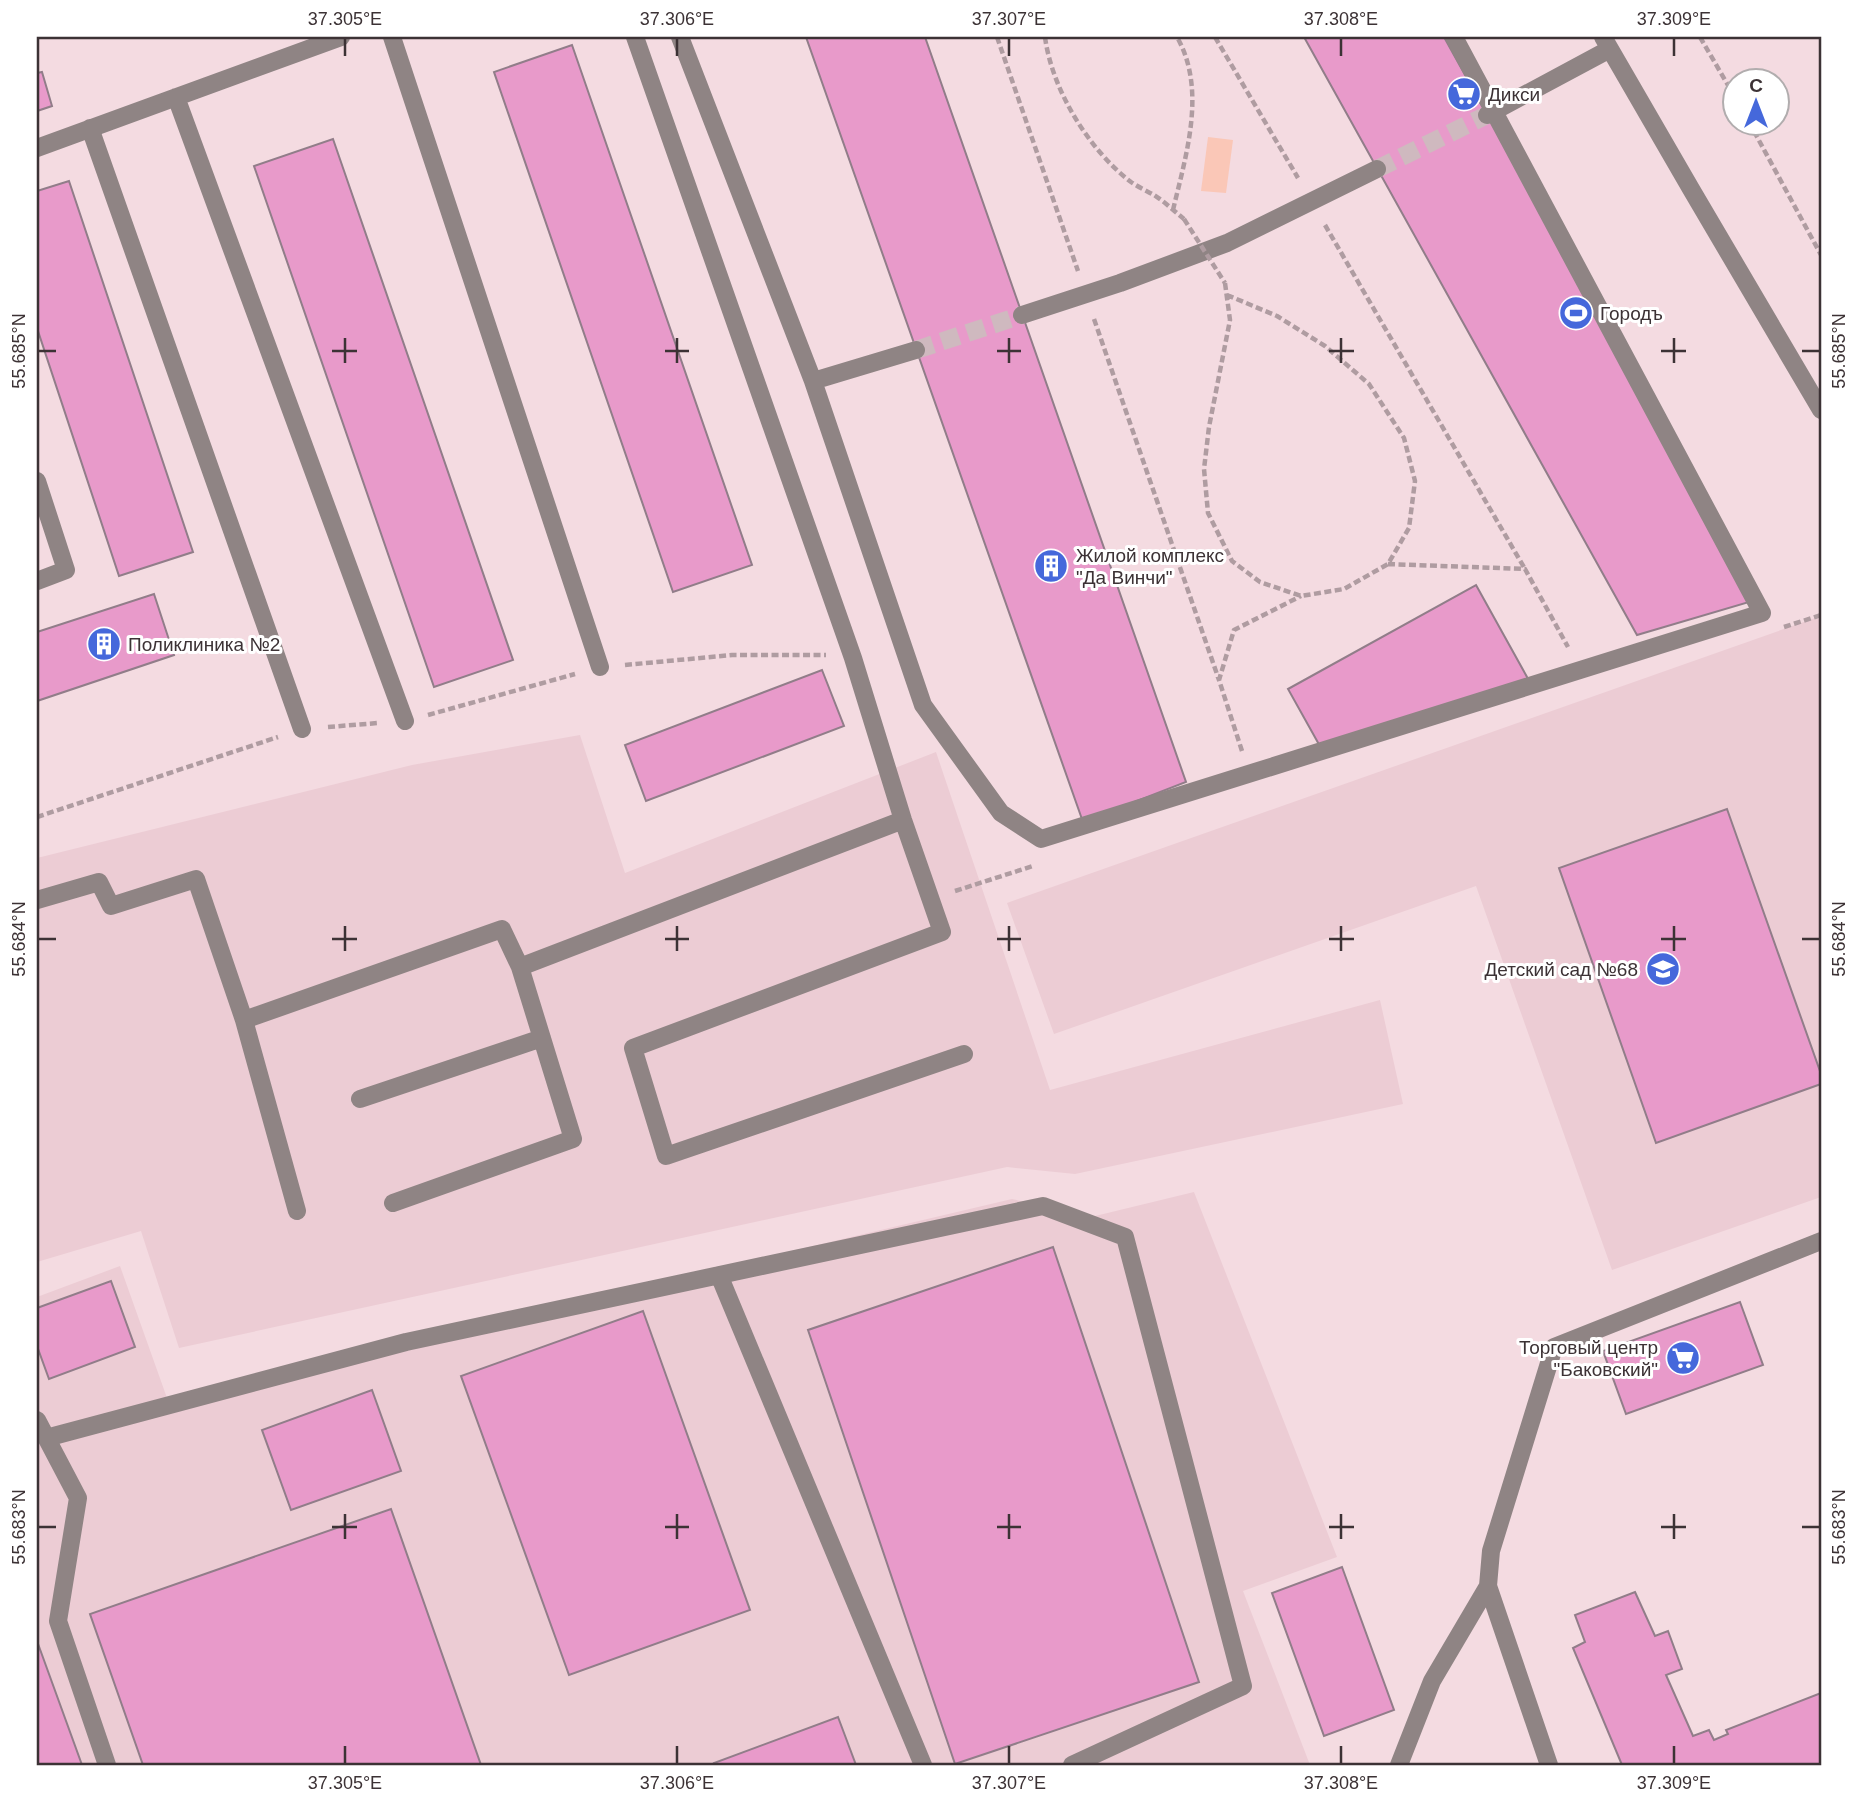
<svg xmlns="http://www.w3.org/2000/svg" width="1858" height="1802" font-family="Arial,sans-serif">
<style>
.built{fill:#ecccd4}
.green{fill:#fac7b7}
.building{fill:#e89aca;stroke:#917d89;stroke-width:2}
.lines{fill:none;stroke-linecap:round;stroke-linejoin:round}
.minor-tunnel{stroke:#cfb9bf;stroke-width:18;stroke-dasharray:18 9;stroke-linecap:butt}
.path{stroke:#af9ca1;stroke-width:4.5;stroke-dasharray:7 3.5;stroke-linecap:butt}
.minor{stroke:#8f8484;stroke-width:18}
.path-bridge{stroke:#af9ca1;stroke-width:4.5;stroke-dasharray:7 3.5;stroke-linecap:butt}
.ticks{fill:none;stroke:#3c3235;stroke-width:2.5}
.labels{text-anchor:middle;stroke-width:6;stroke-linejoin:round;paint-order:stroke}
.poi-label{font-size:19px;fill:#3c3235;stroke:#fff;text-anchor:start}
.neatline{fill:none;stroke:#3c3235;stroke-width:2.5}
.ticks-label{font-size:18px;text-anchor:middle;fill:#3c3235}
</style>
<rect width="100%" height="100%" fill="#f4dbe1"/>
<path class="built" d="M1818 617 1821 627V1197L1612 1270 1476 886 1054 1034 1007 903Z
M580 735 625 873 936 752 1050 1090 1380 1000 1403 1104 1075 1174 1007 1167 179 1348 141 1231 37 1262V858L412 765Z
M1194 1192 1337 1557 1243 1591 1310 1765H37V1297L120 1266 167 1398 1012 1199 1091 1217Z"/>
<path class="green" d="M1208 137 1233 140 1226 193 1201 191Z"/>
<path class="building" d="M806 37H925L1186 782 1083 822Z
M1304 37H1444L1756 600 1637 635Z
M572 45 752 565 673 592 494 72Z
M42 72 52 106 37 111V73Z
M333 139 513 660 434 687 254 166Z
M69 181 193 552 119 576 37 328V191Z
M1476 585 1532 686 1321 748 1288 689Z
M154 594 174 655 37 701V632Z
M822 670 844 726 646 801 625 745Z
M1727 809 1821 1074V1084L1656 1143 1559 868Z
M1053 1247 1199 1682 955 1764 808 1330Z
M111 1281 135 1347 49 1379 37 1346V1308Z
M1740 1302 1763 1365 1626 1414 1603 1351Z
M643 1311 750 1610 569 1675 461 1376Z
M372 1390 401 1471 291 1510 262 1430Z
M391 1509 481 1765H143L90 1614Z
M1342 1567 1394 1710 1324 1736 1272 1593Z
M1635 1592 1655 1636 1668 1631 1682 1669 1666 1675 1693 1736 1709 1730 1714 1740 1728 1734 1726 1730 1821 1693V1765H1622L1573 1648 1585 1642 1575 1615Z
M37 1641 82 1765H37Z
M838 1717 856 1765H715L714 1763Z"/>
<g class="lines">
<path class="minor-tunnel" d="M1377 169 1487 115
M916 350 1022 315"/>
<path class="path" d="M997 37 1078 271
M1045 37C1052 90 1089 150 1131 182 1138 187 1147 191 1154 195 1165 202 1174 211 1184 219
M1215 37 1298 178
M1700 37 1736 99
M1749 122 1821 255
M1173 210C1186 155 1207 90 1177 37
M1325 225 1525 569
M1225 283 1230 320 1209 427 1204 469 1208 513 1232 561 1260 582 1301 596 1344 589 1388 564 1409 528 1415 481 1404 438 1369 384 1325 346 1277 316 1227 295
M1094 319 1219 680
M1388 564 1525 569 1568 647
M1784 627 1821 615
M625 665 732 655H826
M428 715 575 674
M328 727 378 723
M1242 751 1219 680 1234 630 1301 596
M37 817 278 737
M955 891 1033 866"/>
<path class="minor" d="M392 37 600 667
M635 37 853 658 903 820 942 932 633 1048 666 1156 964 1054
M680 37 813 381 923 705 1001 813 1041 839 1762 613 1454 37
M1603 37 1691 189 1821 410
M176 97 405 721
M1487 115 1610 49
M90 128 302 729
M37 148 341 37
M1022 315 1120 283 1227 243 1377 169
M813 381 916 350
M37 481 66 570 37 581
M37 900 99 882 111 906 196 879 244 1020
M360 1099 542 1038
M393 1203 573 1139 520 967 903 820
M297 1211 244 1020 502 929 520 967
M719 1275 923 1765
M37 1420 78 1498 58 1621 107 1765
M46 1438 406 1342 1043 1206 1125 1237 1243 1686 1072 1765
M1399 1765 1432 1681 1488 1586
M1549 1765 1488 1586 1491 1551 1554 1347 1821 1241"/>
<path class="path-bridge" d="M1184 219 1225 283"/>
</g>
<path class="ticks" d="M345 38V56M677 38V56M1009 38V56M1341 38V56M1674 38V56M345 338V363M677 338V363M1009 338V363M1341 338V363M1674 338V363M38 351H56M332 351H357M665 351H689M997 351H1021M1329 351H1354M1661 351H1686M1802 351H1820M345 926V951M677 926V951M1009 926V951M1341 926V951M1674 926V951M38 939H56M332 939H357M665 939H689M997 939H1021M1329 939H1354M1661 939H1686M1802 939H1820M345 1514V1539M677 1514V1539M1009 1514V1539M1341 1514V1539M1674 1514V1539M38 1527H56M332 1527H357M665 1527H689M997 1527H1021M1329 1527H1354M1661 1527H1686M1802 1527H1820M345 1746V1764M677 1746V1764M1009 1746V1764M1341 1746V1764M1674 1746V1764"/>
<defs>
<g id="supermarket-disc" transform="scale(1.75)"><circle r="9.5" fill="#4568db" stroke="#fff"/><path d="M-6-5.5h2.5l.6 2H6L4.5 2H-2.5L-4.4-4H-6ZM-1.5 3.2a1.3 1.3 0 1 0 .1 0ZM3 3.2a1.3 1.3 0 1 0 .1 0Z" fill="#fff"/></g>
<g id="stadium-disc" transform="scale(1.75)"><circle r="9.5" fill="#4568db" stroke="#fff"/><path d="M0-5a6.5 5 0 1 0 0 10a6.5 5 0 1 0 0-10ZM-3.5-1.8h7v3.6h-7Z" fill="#fff"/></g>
<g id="building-disc" transform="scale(1.75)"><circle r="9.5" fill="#4568db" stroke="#fff"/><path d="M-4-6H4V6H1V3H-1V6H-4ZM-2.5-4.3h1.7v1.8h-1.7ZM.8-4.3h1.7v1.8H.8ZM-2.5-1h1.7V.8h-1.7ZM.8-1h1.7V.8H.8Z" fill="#fff"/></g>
<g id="school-disc" transform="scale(1.75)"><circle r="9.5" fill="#4568db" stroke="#fff"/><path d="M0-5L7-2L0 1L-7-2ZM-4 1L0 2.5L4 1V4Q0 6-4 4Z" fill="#fff"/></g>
</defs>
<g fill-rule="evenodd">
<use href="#supermarket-disc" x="1464" y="94"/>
<use href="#stadium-disc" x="1576" y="313"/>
<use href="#building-disc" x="1051" y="566"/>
<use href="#building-disc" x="104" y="644"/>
<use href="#school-disc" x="1663" y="969"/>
<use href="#supermarket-disc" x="1683" y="1358"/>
</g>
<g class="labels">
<g class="poi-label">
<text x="1488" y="101">Дикси</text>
<text x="1600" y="320">Городъ</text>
<text x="1076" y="562">Жилой комплекс<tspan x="1076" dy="22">"Да Винчи"</tspan></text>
<text x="128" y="651">Поликлиника №2</text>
<text x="1638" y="976" text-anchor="end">Детский сад №68</text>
<text x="1658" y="1354" text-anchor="end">Торговый центр<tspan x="1658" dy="22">"Баковский"</tspan></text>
</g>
</g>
<rect width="1858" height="1802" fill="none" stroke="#ffffff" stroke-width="77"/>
<g transform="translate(1756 102)"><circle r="33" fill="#ffffff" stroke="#b1adae" stroke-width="2"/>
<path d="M0-5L12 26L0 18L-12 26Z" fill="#4568db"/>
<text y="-10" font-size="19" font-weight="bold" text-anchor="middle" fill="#3c3235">С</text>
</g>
<rect x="38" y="38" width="1782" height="1726" class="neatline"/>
<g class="ticks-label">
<text x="345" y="25">37.305°E</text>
<text x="677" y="25">37.306°E</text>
<text x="1009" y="25">37.307°E</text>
<text x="1341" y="25">37.308°E</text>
<text x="1674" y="25">37.309°E</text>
<text transform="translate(19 351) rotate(-90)" y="6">55.685°N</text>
<text transform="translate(1839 351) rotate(-90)" y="6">55.685°N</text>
<text transform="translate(19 939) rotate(-90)" y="6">55.684°N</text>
<text transform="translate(1839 939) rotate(-90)" y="6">55.684°N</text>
<text transform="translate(19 1527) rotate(-90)" y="6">55.683°N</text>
<text transform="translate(1839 1527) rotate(-90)" y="6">55.683°N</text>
<text x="345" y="1789">37.305°E</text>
<text x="677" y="1789">37.306°E</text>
<text x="1009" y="1789">37.307°E</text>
<text x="1341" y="1789">37.308°E</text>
<text x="1674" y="1789">37.309°E</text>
</g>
</svg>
